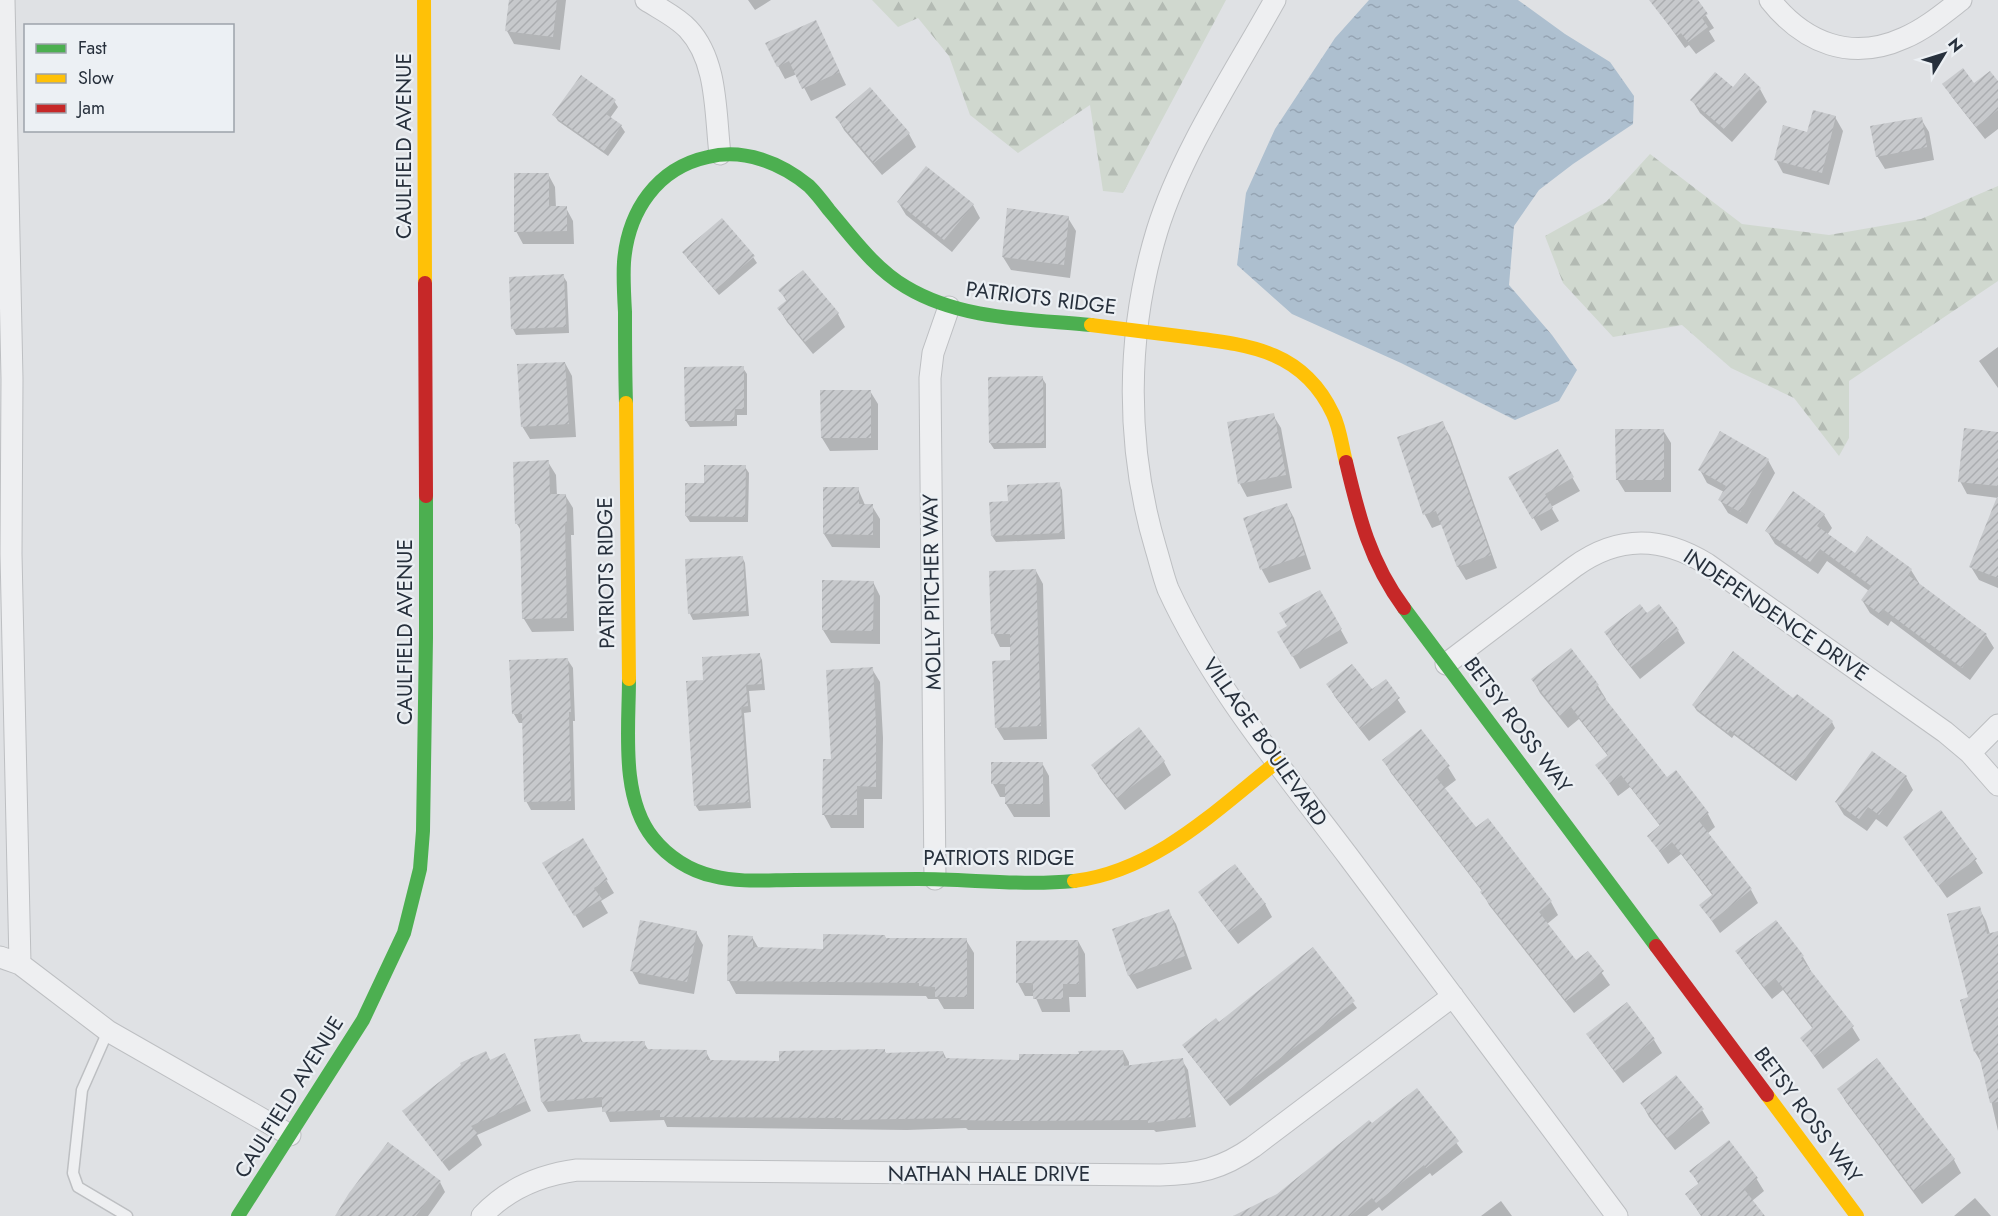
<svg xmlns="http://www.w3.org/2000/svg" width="1998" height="1216" font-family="Jost,sans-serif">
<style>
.forest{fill:url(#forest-firs)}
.water{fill:url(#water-ripples)}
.shadow{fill:#0003}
.building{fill:url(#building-hatch)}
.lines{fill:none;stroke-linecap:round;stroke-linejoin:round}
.lane-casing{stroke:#bdbfc2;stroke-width:13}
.street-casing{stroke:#bdbfc2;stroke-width:23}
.lane{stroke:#eeeff1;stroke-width:10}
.street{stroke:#eeeff1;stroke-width:21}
.fast{stroke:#4caf50;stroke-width:14}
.slow{stroke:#ffc107;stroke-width:14}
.jam{stroke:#c62828;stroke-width:14}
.labels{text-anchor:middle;stroke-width:4.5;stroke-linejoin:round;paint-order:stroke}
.street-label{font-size:21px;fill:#27303c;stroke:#ecf0f4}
</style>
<defs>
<pattern id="forest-firs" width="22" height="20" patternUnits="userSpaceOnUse" patternTransform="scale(1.5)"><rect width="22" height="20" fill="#d0d8cf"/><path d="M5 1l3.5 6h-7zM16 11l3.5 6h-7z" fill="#b3bab3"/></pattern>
<pattern id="water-ripples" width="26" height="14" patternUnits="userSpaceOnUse" patternTransform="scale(1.5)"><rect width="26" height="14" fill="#adbfcf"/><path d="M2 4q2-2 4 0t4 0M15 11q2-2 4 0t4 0" fill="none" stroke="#95a4b3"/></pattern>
<pattern id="building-hatch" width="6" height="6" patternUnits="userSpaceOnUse" patternTransform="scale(1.5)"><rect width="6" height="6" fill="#c7c9cc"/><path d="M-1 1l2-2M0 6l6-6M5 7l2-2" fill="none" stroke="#abadb0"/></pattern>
</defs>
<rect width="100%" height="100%" fill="#dfe1e4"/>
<path class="forest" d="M872 0H1226L1123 193 1103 191 1090 105 1018 153 970 115 949 56 918 18 898 27Z
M1650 154 1742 224 1829 235 1921 219 1998 186V281L1849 381V438L1839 456 1794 398 1731 368 1682 325 1613 337 1563 283 1545 236 1606 202Z"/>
<path class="water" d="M1369 0H1518L1565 34 1610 62 1634 96 1633 124 1573 164 1539 190 1514 226 1509 285 1552 335 1577 370 1559 401 1515 420 1401 363 1292 314 1237 265 1246 193 1275 129 1335 38Z"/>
<path class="shadow" d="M510 0H566L560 50 514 44 507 31Z
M748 0H771L755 10Z
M1657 0H1696L1714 28 1709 31 1715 41 1696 54 1689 45 1685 48 1653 3Z
M815 22 846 85 811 101 797 74 785 79 778 66Z
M1944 84H1998V129L1985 139 1952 97Z
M1733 89H1760L1767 102 1732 142 1700 113 1692 100Z
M614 101 618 107 610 118 621 126 625 132 608 156 558 121 554 115Z
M837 117 909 134 916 147 882 175 844 130Z
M1835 117 1843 131 1829 185 1783 173 1776 160 1808 133Z
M1921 119 1929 132 1934 160 1885 169 1877 156Z
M548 174 555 187 556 208H566L573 221 574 244H523L516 231Z
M898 202 973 205 980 218 952 252 906 215Z
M1068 218 1076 231 1070 278 1011 270 1003 257Z
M753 257 757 263 719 295 687 258Z
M803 272 838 314 845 327 813 354 787 322 779 309 787 302 780 290Z
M563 276 567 282 569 333 516 335 513 329Z
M1998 347V388L1979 361Z
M565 363 572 376 576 437 530 439 522 426Z
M743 368 747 374V415H737V426L690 427 686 421Z
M989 378H1042L1046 384V448L994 449 990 443Z
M870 391 878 404V450L830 451 822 438Z
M1273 415 1281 428 1292 488 1247 497 1240 484Z
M1442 423 1450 436 1497 568 1466 580 1458 567 1442 524 1432 528 1425 515 1399 437Z
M1663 430 1671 443V492H1625L1617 479Z
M1998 433V498L1967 494 1960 481Z
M1557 451 1580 491 1551 507 1559 521 1541 531 1510 477Z
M1768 460 1775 473 1747 524 1728 513 1720 500 1724 492 1707 483 1700 470Z
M548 462 556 475 557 496 565 495 573 508 574 535H571L574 631 532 632 524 619 522 532 517 524Z
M745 467 749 473 748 522H690L686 516 705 485Z
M1059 484 1062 490 1065 539 996 542 992 536 1010 503Z
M858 489 865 505 872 506 880 519V548L832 547 824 534Z
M1793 494 1824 515 1832 528 1827 535 1855 555 1911 570 1919 583 1918 585 1986 635 1994 648 1970 680 1891 621 1888 626 1870 613 1862 600 1869 591 1827 561 1818 574 1775 544 1767 531Z
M1287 505 1294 518 1311 569 1269 583 1262 570 1245 519Z
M1998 523V588L1979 580 1971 567Z
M742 557 745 563 749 616 693 620 690 614Z
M1036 571 1043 584 1047 739 1004 740 996 727 1012 662 1011 647H1000L993 633Z
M873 582 880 596V644L831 643 823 630Z
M1320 592 1348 643 1300 669 1279 632 1289 627Z
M1647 615 1678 631 1685 643 1640 679 1613 645 1606 632Z
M1570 650 1598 686 1606 699 1604 700 1666 779 1675 772 1708 814 1715 827 1707 834 1751 890 1758 903 1720 933 1701 905 1713 896 1681 854 1668 864 1649 836 1661 827 1630 787 1618 796 1597 765 1608 756 1579 719 1568 728 1540 693 1533 680Z
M759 654 762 660 765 690 749 691 751 712 744 713 751 808 699 811 695 805 705 681Z
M567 659 573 668 575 721H573L575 810H531L526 801 524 723H519L514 714Z
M872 669 880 682 883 738 882 799H864V828H831L824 815 832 760Z
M1385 681 1406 712 1369 741 1335 697 1328 684 1372 691Z
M1794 700 1832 722 1835 728 1796 781 1734 735 1732 738 1697 711 1693 705Z
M1384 760 1448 767 1456 780 1444 789 1476 830 1487 820 1551 902 1558 915 1547 924 1576 962 1588 953 1610 985 1574 1013 1489 905 1482 891 1391 773Z
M1164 762 1171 775 1125 810 1100 778 1093 765Z
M1042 763 1049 776 1050 817H1014L1006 804V797H1000L993 784Z
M1906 777 1913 790 1887 827 1876 819 1867 831 1844 815 1836 802Z
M1905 838 1975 860 1983 873 1947 898Z
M582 840 614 893 601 901 608 913 583 928 544 863Z
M1200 892 1265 904 1272 917 1238 944 1208 905Z
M1979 908 1986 921 1990 934 1998 932V1131L1983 1065 1975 1052 1962 1001 1970 999Z
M1168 911 1176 924 1192 969 1137 989 1129 976 1114 930Z
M696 932 703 945 694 994 639 984 632 971Z
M885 936 886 939 966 940 974 953V1009H944L938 999H928L926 996 736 994 729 981 752 937 759 949 825 951Z
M1078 941 1085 954 1086 997H1069L1070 1012H1042L1035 996H1025L1018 983Z
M1313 949 1357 1008 1230 1106 1187 1051Z
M1737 951 1803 957 1810 969 1809 971 1852 1027 1860 1040 1823 1069 1802 1038 1813 1029 1783 990 1772 999 1745 964Z
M1627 1005 1654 1040 1662 1053 1623 1083 1596 1047 1588 1034Z
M579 1036 584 1044 644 1043 649 1051 706 1052 711 1061 781 1063 884 1050 887 1055 943 1052 947 1060 1020 1061 1123 1051 1129 1062V1067L1182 1060 1188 1070 1196 1127 1156 1132 1154 1130H968L966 1128 907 1130 667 1127 664 1120 610 1122 603 1107 548 1112 542 1102Z
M1876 1060 1954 1160 1961 1173 1922 1204 1846 1102 1839 1090Z
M490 1061 510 1064 531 1111 477 1135 482 1145 449 1171 404 1111Z
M1676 1077 1702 1110 1710 1123 1675 1150 1649 1117 1642 1104Z
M1417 1090 1463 1152 1432 1176 1430 1173 1382 1211 1379 1207 1367 1216H1238L1278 1195Z
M1691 1171 1756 1178 1764 1191 1752 1201 1763 1216H1701L1687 1194 1699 1185Z
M440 1182 445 1192 428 1216H337Z
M1975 1198 1991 1216H1954Z
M1501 1201 1512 1216H1481Z"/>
<path class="building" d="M509 0H557L553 37 505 31Z
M1649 0H1698L1708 14 1702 18 1708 27 1688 42 1681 33 1677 36Z
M816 20 840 72 802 89 789 61 777 67 765 43Z
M1963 68 1974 83 1990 71 1998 81V110L1976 127 1942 84Z
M1715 72 1733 87 1745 73 1761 88 1724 129 1690 100Z
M581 75 616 100 606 114 622 125 604 151 552 115Z
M870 87 910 133 874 163 835 117Z
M1813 110 1836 116 1822 173 1774 160 1783 125 1807 132Z
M1922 117 1927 147 1876 157 1870 126Z
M926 166 974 204 944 240 897 202Z
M514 173H549V206H567V231L514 232Z
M1007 208 1069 216 1064 265 1002 257Z
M722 218 755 256 715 290 682 252Z
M803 270 839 313 805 342 777 308 787 300 778 290Z
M564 274 566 327 511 329 509 277Z
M565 362 569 424 521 427 517 364Z
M744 366V409H735L734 421H685L684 367Z
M1043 376 1044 443H989L988 377Z
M820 390H871V438H821Z
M1274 413 1286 475 1238 484 1227 422Z
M1443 421 1491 555 1457 567 1436 511 1423 515 1397 437Z
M1964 428 1998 432V486L1958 482Z
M1615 429H1664V480H1616Z
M1720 431 1769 459 1740 512 1718 500 1726 486 1698 470Z
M1558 449 1574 477 1545 494 1553 508 1532 519 1508 477Z
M549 460 550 494H566L567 523H565L567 618 522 619 520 524H515L513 462Z
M704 465H746L745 517 685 516V483H704Z
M1060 482 1062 533 991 536 989 502 1008 501 1007 485Z
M823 487H859V504H873V535L823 534Z
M1793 491 1825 514 1817 526 1855 553 1867 536 1912 569 1908 575 1987 634 1962 668 1883 609 1880 614 1861 600 1871 586 1820 549 1810 562 1765 531Z
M1997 497H1998V578L1969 567Z
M1287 503 1305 555 1260 570 1243 518Z
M743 556 746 611 688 614 685 559Z
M1036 569 1041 726 995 728 992 661 1010 660V634H991L989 571Z
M822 580 874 581 873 631 822 630Z
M1320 590 1342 629 1292 657 1277 632 1287 626 1279 613Z
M1640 604 1647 613 1659 604 1679 630 1631 667 1604 632Z
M1571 648 1599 685 1596 687 1667 777 1676 770 1709 813 1699 821 1752 889 1712 921 1699 905 1713 894 1672 842 1660 852 1647 836 1660 825 1621 775 1610 784 1595 765 1608 755 1571 707 1560 716 1531 679Z
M1733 651 1793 698 1797 694 1833 721 1792 776 1730 730 1728 733 1692 705Z
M760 653 762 684 746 685 748 706 741 707 749 802 694 806 686 681 703 680 702 657Z
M568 658 571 712H569L571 801 524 802 522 714H512L509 660Z
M1352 664 1372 689 1386 679 1400 698 1360 729 1326 684Z
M873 667 876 724V787L857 786V815H822L823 759H831L826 670Z
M1139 727 1165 761 1117 798 1091 765Z
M1421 729 1450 766 1436 777 1476 827 1488 818 1552 901 1539 912 1576 960 1588 951 1604 971 1566 1001 1480 892 1482 890 1382 760Z
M1872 751 1907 776 1879 815 1868 807 1859 819 1835 802Z
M991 762H1043V804H1005V784H991Z
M1941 810 1977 859 1938 886 1903 837Z
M583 838 608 880 594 888 602 899 574 916 542 863Z
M1235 864 1266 904 1229 932 1198 892Z
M1980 906 1987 934 1998 931V1102L1990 1103 1978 1051 1974 1052 1960 1000 1968 997 1947 914Z
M1169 909 1185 956 1128 976 1112 929Z
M640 920 697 931 687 982 630 971Z
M1776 920 1804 956 1801 958 1854 1026 1815 1057 1800 1038 1813 1027 1775 978 1764 987 1735 951Z
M823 934 885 935V938H967V997H935V987L919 986V983L727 981 728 935 753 936V947L823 949Z
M1078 940 1079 984H1063V999H1033V983H1016V941Z
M1313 947 1355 1001 1226 1100 1182 1045 1216 1018 1219 1022Z
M1627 1002 1655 1039 1615 1071 1586 1034Z
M580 1034 581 1042 645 1041V1049L707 1050V1060L779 1061V1051L885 1049V1053L943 1051 944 1058 1019 1060V1054H1079L1078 1051 1123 1050 1124 1066 1183 1058 1191 1117 1148 1123V1120L1005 1121 960 1120V1118L841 1120V1118L660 1117V1110L602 1112V1097L541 1102 534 1039Z
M486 1051 490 1060 505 1053 526 1101 471 1126 478 1134 442 1162 402 1111 461 1065 460 1063Z
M1877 1058 1955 1159 1914 1191 1837 1089Z
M1676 1075 1704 1109 1667 1138 1640 1103Z
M1417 1088 1459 1141 1426 1168 1424 1165 1376 1203 1372 1198 1350 1216H1233L1277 1194 1369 1120 1372 1123Z
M1729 1140 1758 1178 1744 1189 1765 1216H1702L1685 1194 1699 1183 1689 1171Z
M388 1142 441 1181 416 1216H335L349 1193Z"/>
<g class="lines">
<g class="lane-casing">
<path id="lane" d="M108 1031 82 1090 73 1173 78 1187 127 1216"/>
</g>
<g class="street-casing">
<path id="street" d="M4 0 12 379 11 554 20 964
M646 0C660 9 677 17 688 29 718 61 715 113 720 154
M1275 0C1235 72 1181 153 1157 231 1126 333 1125 446 1156 549 1160 562 1163 576 1168 589 1213 687 1284 771 1348 856 1438 976 1527 1096 1617 1216
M1770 0C1804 43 1851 62 1904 38 1925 29 1943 14 1961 0
M1446 664 1574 567C1618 535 1662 536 1707 564L1945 732 1970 753 1998 785
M1970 753 1998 725
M935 879 930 378 933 353 949 307
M0 957 20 964 108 1031 290 1135
M482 1216C508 1188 540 1175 577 1170L1160 1175C1198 1174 1222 1169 1253 1147L1453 996"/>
</g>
<use href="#lane" class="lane"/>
<use href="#street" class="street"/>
<path class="fast" d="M626 403C625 372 625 342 625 312 624 295 623 278 624 262 628 211 657 168 708 157 744 148 781 163 809 186 816 193 823 202 829 210 853 238 874 268 906 287 961 320 1028 319 1091 325
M1404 608 1656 946
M629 679C629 728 620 797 653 838 668 857 690 871 713 876 740 883 768 880 795 880 836 880 877 879 918 879 970 879 1022 886 1074 881
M238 1216 363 1020 404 933 420 869 423 831 426 638V496"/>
<path class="slow" d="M424 0 425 283
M1091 325C1123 329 1155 333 1187 337 1249 345 1303 350 1333 414 1340 428 1342 447 1346 462
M626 403 629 679
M1074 881C1155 871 1215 811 1277 762
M1767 1095 1857 1216"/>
<path class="jam" d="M425 283 426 496
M1346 462C1359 517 1370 562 1404 608
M1656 946 1767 1095"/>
</g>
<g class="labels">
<g class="street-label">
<text transform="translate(404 146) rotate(-90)" y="7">CAULFIELD AVENUE</text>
<text transform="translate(1041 298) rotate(7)" y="7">PATRIOTS RIDGE</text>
<text transform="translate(606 573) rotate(-91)" y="7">PATRIOTS RIDGE</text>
<text transform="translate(932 592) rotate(-91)" y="7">MOLLY PITCHER WAY</text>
<text transform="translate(1776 615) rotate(34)" y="7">INDEPENDENCE DRIVE</text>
<text transform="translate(405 632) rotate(-90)" y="7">CAULFIELD AVENUE</text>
<text transform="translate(1518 725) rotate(53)" y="7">BETSY ROSS WAY</text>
<text transform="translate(1265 742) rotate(55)" y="7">VILLAGE BOULEVARD</text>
<text x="999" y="865">PATRIOTS RIDGE</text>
<text transform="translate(289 1097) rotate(-58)" y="7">CAULFIELD AVENUE</text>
<text transform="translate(1808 1115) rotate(53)" y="7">BETSY ROSS WAY</text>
<text x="989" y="1181">NATHAN HALE DRIVE</text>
</g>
</g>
<rect x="24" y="24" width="210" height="108" fill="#ecf0f4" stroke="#9da3aa" stroke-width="1.5"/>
<rect x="36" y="44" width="30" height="9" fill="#4caf50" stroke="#9da3aa" stroke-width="1.5"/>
<text x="78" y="54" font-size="18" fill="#27303c">Fast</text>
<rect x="36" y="74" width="30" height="9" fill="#ffc107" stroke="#9da3aa" stroke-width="1.5"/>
<text x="78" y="84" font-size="18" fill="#27303c">Slow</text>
<rect x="36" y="104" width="30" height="9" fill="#c62828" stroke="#9da3aa" stroke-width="1.5"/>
<text x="78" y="114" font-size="18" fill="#27303c">Jam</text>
<g transform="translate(1944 54) rotate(52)" stroke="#ecf0f4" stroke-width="4.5" paint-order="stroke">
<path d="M0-4.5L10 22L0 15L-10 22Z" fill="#27303c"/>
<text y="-9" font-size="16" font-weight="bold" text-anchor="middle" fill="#27303c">N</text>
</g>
</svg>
